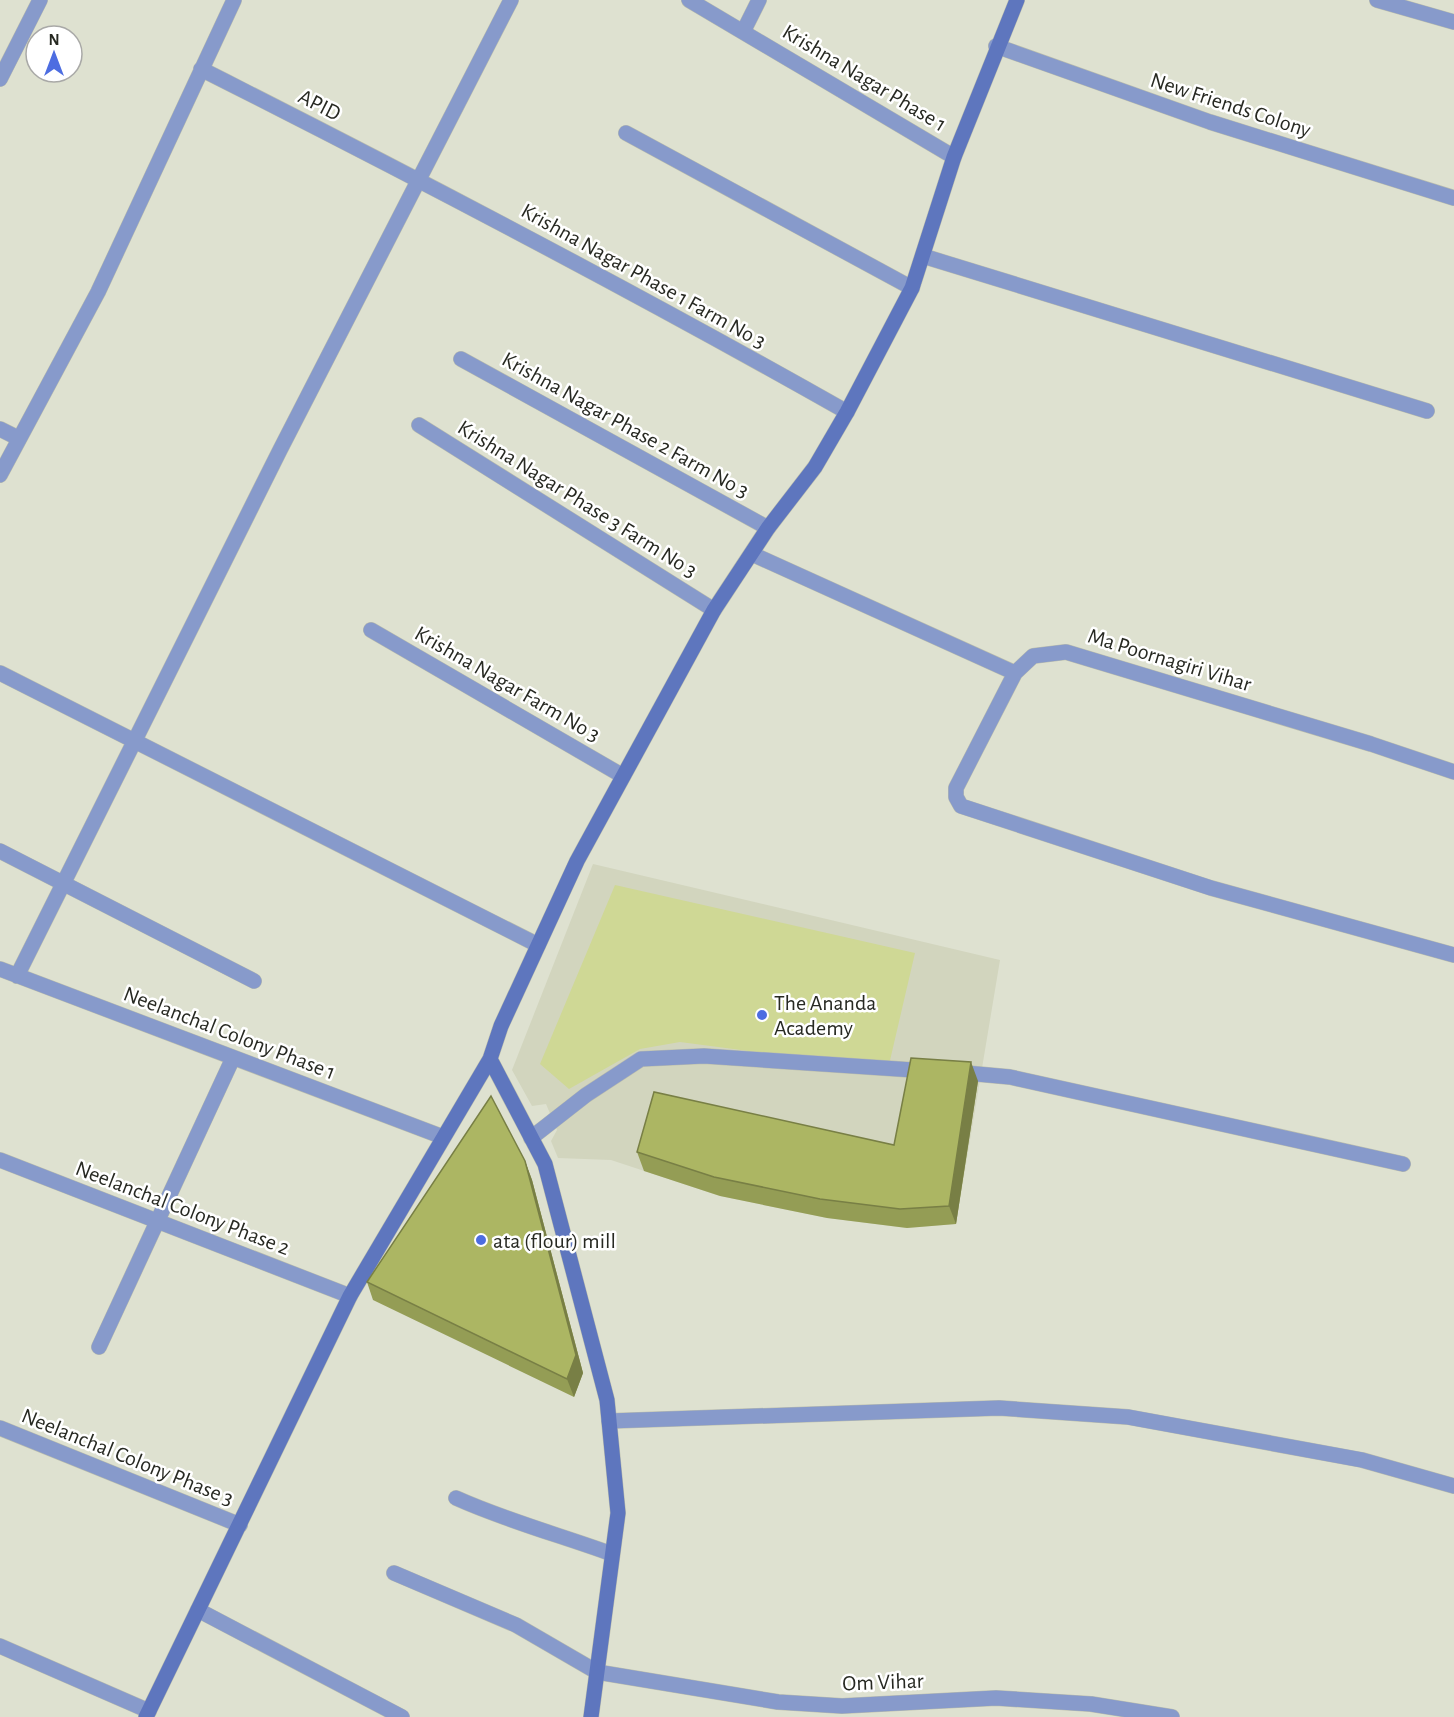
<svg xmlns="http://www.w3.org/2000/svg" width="1454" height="1717" font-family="'Alegreya Sans',sans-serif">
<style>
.built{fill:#d2d5be}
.green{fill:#cfd895}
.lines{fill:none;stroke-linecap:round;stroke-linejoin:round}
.lane-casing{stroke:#b9bcad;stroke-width:16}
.street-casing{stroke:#b9bcad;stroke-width:16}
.secondary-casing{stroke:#b9bcad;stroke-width:16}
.lane{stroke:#879acb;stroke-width:15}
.street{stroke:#879acb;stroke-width:15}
.secondary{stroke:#5e76be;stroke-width:15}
.wall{fill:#949d55}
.shaded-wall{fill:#787f45}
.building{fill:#acb663;stroke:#787f45;stroke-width:1.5}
.poi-dot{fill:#4d6de1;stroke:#fff;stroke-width:2}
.labels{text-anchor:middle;stroke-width:5;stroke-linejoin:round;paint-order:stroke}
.street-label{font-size:22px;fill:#272922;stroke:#fff}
.poi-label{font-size:22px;fill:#272922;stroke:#fff;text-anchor:start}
</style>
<rect width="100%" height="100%" fill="#dee1d0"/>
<path class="built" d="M593 864 1000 960 956 1224 907 1228 827 1218 720 1196 611 1160 558 1158 551 1141 557 1130 546 1104 532 1106 512 1070Z"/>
<path class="green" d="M615 885 915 953 888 1069 680 1042 640 1049 569 1089 540 1064Z"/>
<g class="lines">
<g class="lane-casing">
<path id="lane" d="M456 1498C507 1521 560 1535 612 1554"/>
</g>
<g class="street-casing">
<path id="street" d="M689 0 954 157
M1377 0 1454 22
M744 30 759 0
M996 46 1210 122 1454 198
M201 69C419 179 635 292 847 412
M0 79 40 0
M626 133 912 288
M923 256 1427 411
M461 359 768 528
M419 425 714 610
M0 429 18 438
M0 475 98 292 234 0
M752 554 1015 673 1033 656 1066 652 1371 744 1454 772
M371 630 623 776
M0 673 538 945
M1015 673 956 788V797L961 806 1211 888 1454 955
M0 851 254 981
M0 969 443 1137
M17 976 280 450 511 0
M955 1072 1010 1077 1403 1164
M531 1138 586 1095 641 1059 704 1056 928 1071
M0 1160 350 1296
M99 1347 233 1058
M609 1421 999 1408 1128 1417 1362 1460 1454 1486
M0 1428 240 1525
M394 1573 516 1625 597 1672 778 1702 842 1706 996 1698 1091 1704 1172 1717
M198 1610 402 1717
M0 1646 149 1711"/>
</g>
<g class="secondary-casing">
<path id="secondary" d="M490 1059 545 1164 607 1400 618 1513 591 1717
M146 1717 350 1296 490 1059 501 1026 577 861 714 610 768 528 815 467 847 412 912 288 954 157 1017 0"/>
</g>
<use href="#lane" class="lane"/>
<use href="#street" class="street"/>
<use href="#secondary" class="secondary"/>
</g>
<path class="wall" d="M978 1081 956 1224 907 1228 827 1218 720 1196 644 1171 637 1152 894 1145Z
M525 1161 532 1180 583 1373 574 1397 373 1300 367 1282Z"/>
<path class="shaded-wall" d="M971 1062 978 1081 956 1224 949 1206Z
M525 1161 532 1180 583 1373 574 1397 567 1379Z"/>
<path class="building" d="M911 1058 971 1062 949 1206 900 1209 820 1199 714 1177 637 1152 654 1092 894 1145Z
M491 1096 525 1161 576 1355 567 1379 367 1282Z"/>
<g class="poi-dot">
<circle cx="762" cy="1015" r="6"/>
<circle cx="481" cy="1240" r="6"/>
</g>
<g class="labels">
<g class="street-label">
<text transform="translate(865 77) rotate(31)" y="8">Krishna Nagar Phase 1</text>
<text transform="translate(320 104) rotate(27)" y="8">APID</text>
<text transform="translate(1231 104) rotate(18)" y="8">New Friends Colony</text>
<text transform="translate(644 275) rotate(29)" y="8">Krishna Nagar Phase 1 Farm No 3</text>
<text transform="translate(626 424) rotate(29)" y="8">Krishna Nagar Phase 2 Farm No 3</text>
<text transform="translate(578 498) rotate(32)" y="8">Krishna Nagar Phase 3 Farm No 3</text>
<text transform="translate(1170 659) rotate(17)" y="8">Ma Poornagiri Vihar</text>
<text transform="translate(508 683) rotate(30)" y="8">Krishna Nagar Farm No 3</text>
<text transform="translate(230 1032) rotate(21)" y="8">Neelanchal Colony Phase 1</text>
<text transform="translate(183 1207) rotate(21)" y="8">Neelanchal Colony Phase 2</text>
<text transform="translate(128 1456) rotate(22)" y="8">Neelanchal Colony Phase 3</text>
<text transform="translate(883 1681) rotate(-2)" y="8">Om Vihar</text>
</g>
<g class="poi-label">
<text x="774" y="1010">The Ananda<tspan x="774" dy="25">Academy</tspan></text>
<text x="493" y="1248">ata (flour) mill</text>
</g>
</g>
<g transform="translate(54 54)"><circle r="28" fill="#ffffff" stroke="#a9a9a7" stroke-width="1.5"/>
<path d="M0-4.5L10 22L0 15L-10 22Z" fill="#4d6de1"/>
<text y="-9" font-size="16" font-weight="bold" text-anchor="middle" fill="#272922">N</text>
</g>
</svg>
